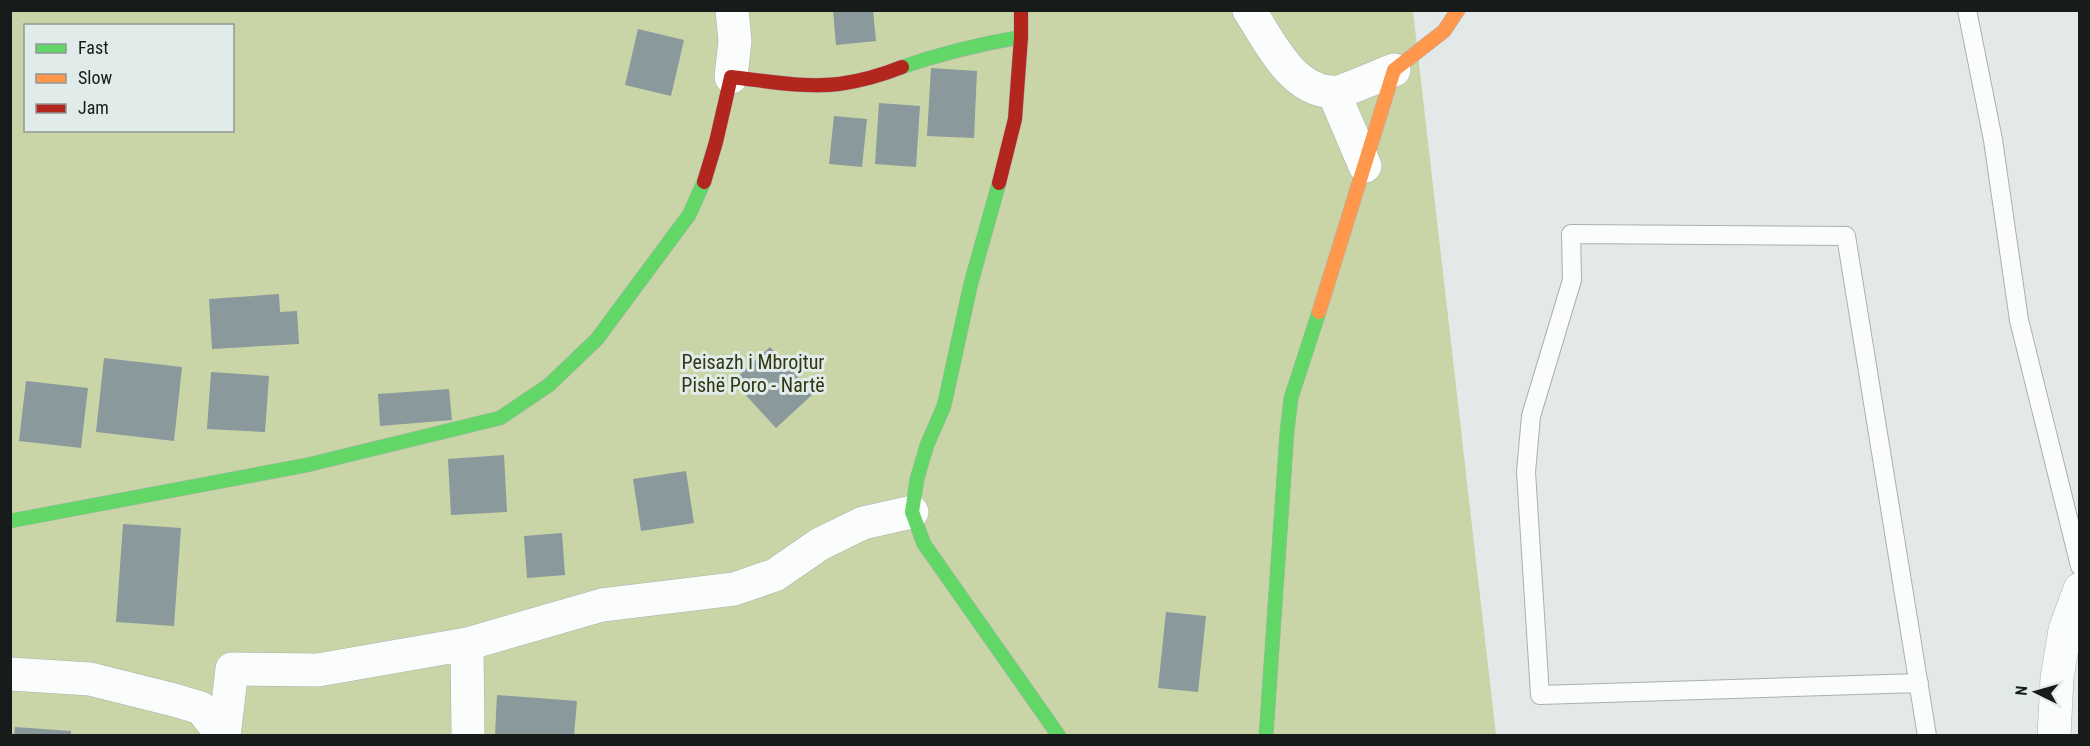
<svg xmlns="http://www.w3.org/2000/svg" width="2090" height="746" font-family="'Roboto Condensed',sans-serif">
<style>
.green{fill:#cad5a7;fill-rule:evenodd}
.building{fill:#89999c}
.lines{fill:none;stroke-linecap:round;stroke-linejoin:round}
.lane-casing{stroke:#abb0af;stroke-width:20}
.street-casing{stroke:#abb0af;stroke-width:34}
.fast-casing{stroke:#abb0af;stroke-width:15}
.slow-casing{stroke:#abb0af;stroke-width:15}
.jam-casing{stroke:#abb0af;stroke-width:15}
.lane{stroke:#fbfcfc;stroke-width:18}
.street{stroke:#fbfcfc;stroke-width:33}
.fast{stroke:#63d668;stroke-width:14}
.slow{stroke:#ff974d;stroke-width:14}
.jam{stroke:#b3261e;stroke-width:14}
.labels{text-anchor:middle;stroke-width:6;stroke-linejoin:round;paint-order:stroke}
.park-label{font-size:20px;fill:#313710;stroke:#e1ebe9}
</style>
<rect width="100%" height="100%" fill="#e3e9e8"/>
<path class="green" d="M10 11H1413L1496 735H11ZM26 26H232V130H26Z"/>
<path class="building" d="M833 10H873L876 41 836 45Z
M638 29 684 40 671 96 625 85Z
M931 68 977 71 974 138 927 136Z
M879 103 920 106 916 167 875 164Z
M834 116 867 119 862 167 829 164Z
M279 294 280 312 297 311 299 344 212 349 209 299Z
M770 347 813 394 776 428 733 381Z
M104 358 182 367 174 441 96 432Z
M211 372 269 376 265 432 207 429Z
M26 381 88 388 81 448 19 441Z
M449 389 452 420 380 426 378 394Z
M504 455 507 512 451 515 448 459Z
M686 471 694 523 641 531 633 479Z
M123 524 181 528 174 626 116 622Z
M562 533 565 575 527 578 524 536Z
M1166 612 1206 616 1198 692 1158 688Z
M497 695 577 701 574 736 495 735Z
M15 727 71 731V736H14Z"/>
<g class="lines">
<g class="lane-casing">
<path id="lane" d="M1967 10 1993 140 2019 320 2080 566
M1919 683 1540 695 1526 472 1531 416 1572 280 1571 234 1846 236 1927 736"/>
</g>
<g class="street-casing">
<path id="street" d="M1249 10C1269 40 1291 91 1333 92 1341 93 1383 74 1394 70
M731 77 735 41 732 10
M1334 93 1365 166
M10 674 90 679 174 700 201 708 223 736
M224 736 232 669 318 670 467 644
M468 736 467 644 602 605 734 589 775 575 820 544 863 523 912 512
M2054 736 2057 678 2065 630 2080 589"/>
</g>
<g class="fast-casing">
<path id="fast" d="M902 67C942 53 980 44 1021 37
M999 183 971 283 944 406 927 445 917 479 912 512 924 544 1059 736
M10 521 307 465 500 418 549 385 597 339 689 215 704 182
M1266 736 1287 432 1291 398 1319 312"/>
</g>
<g class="slow-casing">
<path id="slow" d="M1319 312 1394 70 1444 31 1458 10"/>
</g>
<g class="jam-casing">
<path id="jam" d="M704 182 716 142 731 77C766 81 804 88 839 84 861 81 882 75 902 67
M999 183 1015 119 1021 37V10"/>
</g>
<use href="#lane" class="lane"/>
<use href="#street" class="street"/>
<use href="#fast" class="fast"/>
<use href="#slow" class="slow"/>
<use href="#jam" class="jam"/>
</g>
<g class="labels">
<g class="park-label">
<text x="753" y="369">Peisazh i Mbrojtur<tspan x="753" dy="23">Pishë Poro - Nartë</tspan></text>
</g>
</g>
<rect width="2090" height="746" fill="none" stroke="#171b1a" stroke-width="24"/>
<rect x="24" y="24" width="210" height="108" fill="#e1ebe9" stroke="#909896" stroke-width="1.5"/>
<rect x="36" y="44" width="30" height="9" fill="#63d668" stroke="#909896" stroke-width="1.5"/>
<text x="78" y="54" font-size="18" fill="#171b1a">Fast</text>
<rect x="36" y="74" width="30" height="9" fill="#ff974d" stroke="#909896" stroke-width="1.5"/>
<text x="78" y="84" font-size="18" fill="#171b1a">Slow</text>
<rect x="36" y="104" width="30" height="9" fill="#b3261e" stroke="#909896" stroke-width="1.5"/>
<text x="78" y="114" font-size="18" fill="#171b1a">Jam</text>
<g transform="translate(2036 692) rotate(275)" stroke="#e1ebe9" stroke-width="4.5" paint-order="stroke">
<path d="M0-4.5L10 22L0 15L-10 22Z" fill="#171b1a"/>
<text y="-9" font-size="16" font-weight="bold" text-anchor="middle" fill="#171b1a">N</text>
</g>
</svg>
